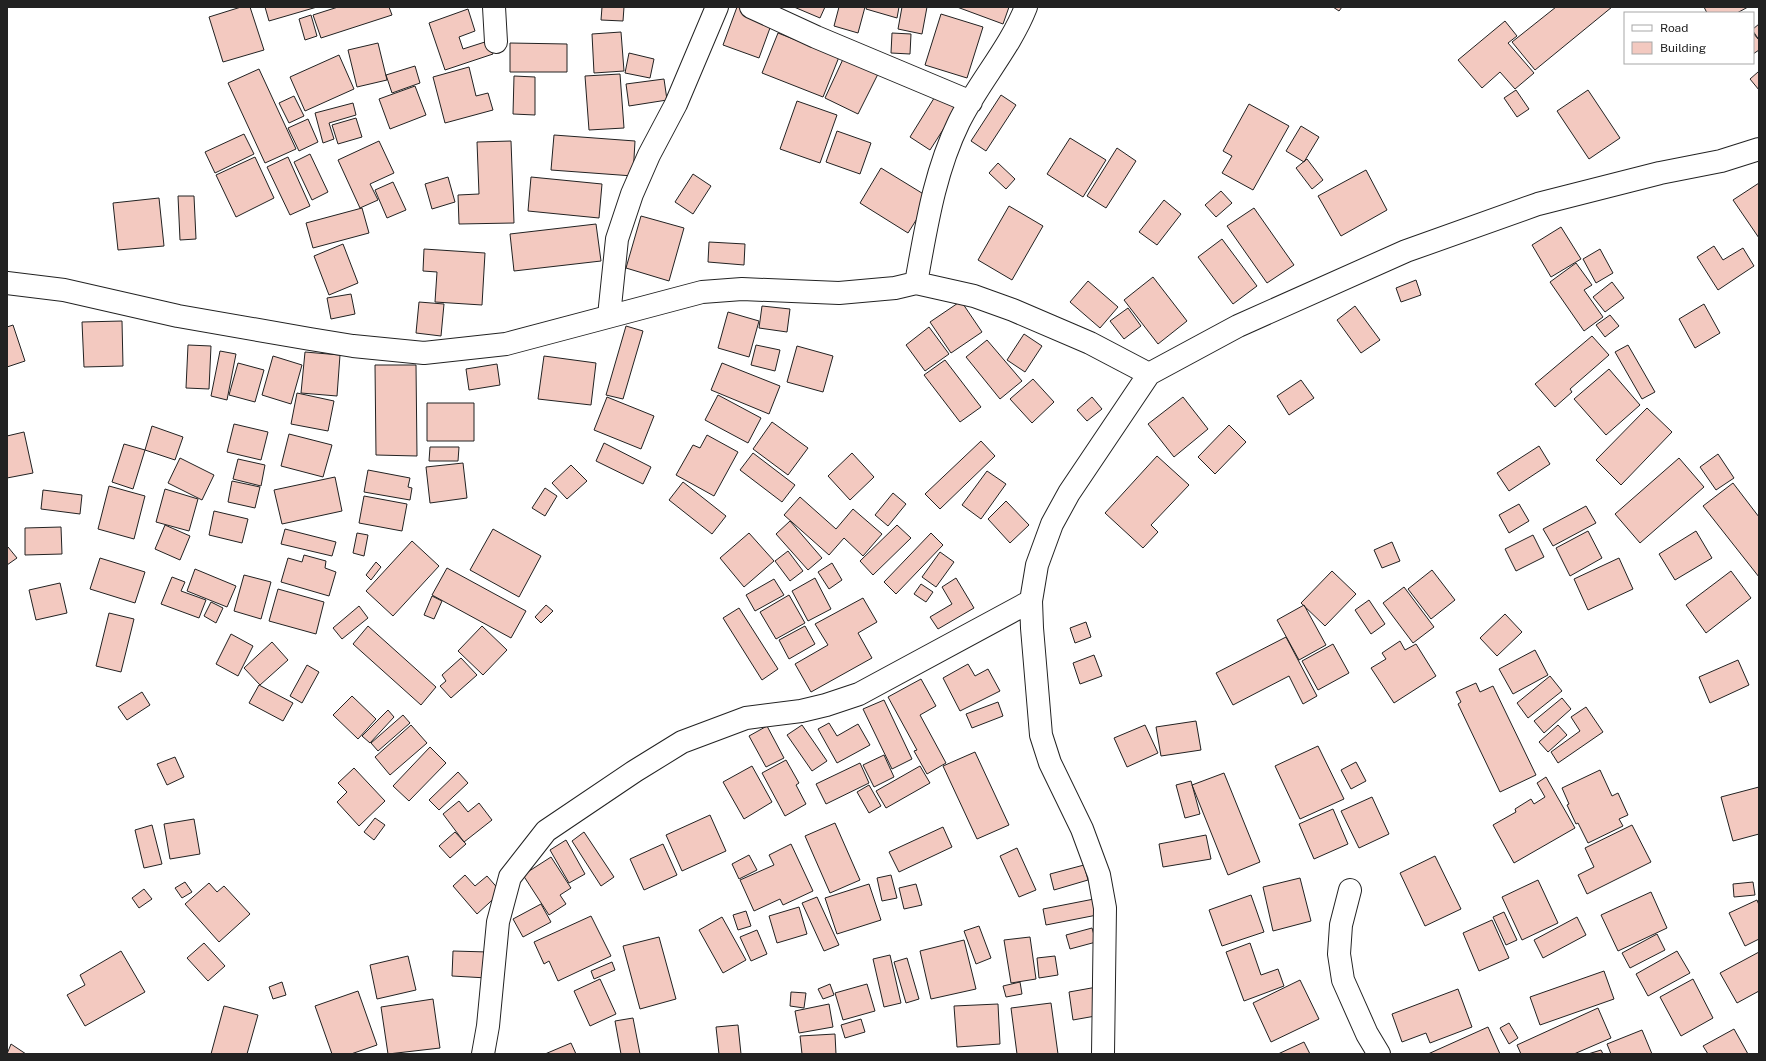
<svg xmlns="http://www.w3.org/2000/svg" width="1766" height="1061" font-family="'Public Sans',sans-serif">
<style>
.building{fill:#f3c9c0;stroke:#222}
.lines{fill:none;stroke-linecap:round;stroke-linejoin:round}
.minor-casing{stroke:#222;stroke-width:24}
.minor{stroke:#fff;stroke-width:22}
</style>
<rect width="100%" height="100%" fill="#fff"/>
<path class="building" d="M241 7H250L264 50 223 62 209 17Z
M265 7H317L269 21Z
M338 7H389L392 15 321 38 313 15Z
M602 7H624L623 21 601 20Z
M737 7H748L774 17 759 58 723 45Z
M794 7H825L820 18Z
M839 7H865L858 33 834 26Z
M867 7H899L897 18 866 9Z
M902 7H927L922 34 898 29Z
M957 7H1009L1003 24Z
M1333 7H1342L1339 11Z
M1556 7H1612L1535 70 1512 42Z
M1704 7H1748L1737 13H1707Z
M468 9 475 31 459 37 463 49 488 41 493 54 445 70 429 23Z
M941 14 983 27 967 78 925 65Z
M311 15 317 36 305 40 299 19Z
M1505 21 1517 36 1508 43 1534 73 1515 89 1500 72 1482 88 1458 60Z
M1759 24V40L1753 33V29Z
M1753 31 1759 40V50L1753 54Z
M621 32 624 71 594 73 592 34Z
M778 33 839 57 823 97 762 73Z
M892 33 911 34 910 54 891 53Z
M378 43 387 80 357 87 348 50Z
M510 43 567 44V72H510Z
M629 53 654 59 650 78 625 73Z
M339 55 354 89 305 111 290 77Z
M844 57 878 74 858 114 825 98Z
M415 66 420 83 392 93 386 75Z
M469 67 476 96 488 93 493 110 445 123 433 77Z
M259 69 296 149 265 163 228 83Z
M1758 72 1759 74V90L1750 79Z
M620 74 624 128 589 130 585 76Z
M514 76 535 77V115L513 114Z
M664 79 667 100 629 106 626 84Z
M415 86 426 115 390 129 379 99Z
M1516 90 1529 109 1517 117 1504 98Z
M1588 90 1620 138 1589 159 1557 111Z
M936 95 957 108 930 150 910 137Z
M1001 95 1016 105 986 151 971 141Z
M294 96 304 116 289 123 279 103Z
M797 101 837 115 820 163 780 149Z
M353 103 356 115 329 123 334 139 323 143 315 113Z
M1249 104 1289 126 1253 190 1222 173 1232 156 1223 151Z
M356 118 362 137 338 144 332 125Z
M308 119 318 142 299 151 288 128Z
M1301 126 1319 137 1304 162 1286 151Z
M837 131 871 143 860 174 826 162Z
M244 134 254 154 215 173 205 152Z
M554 135 635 141 633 176 551 170Z
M1070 138 1106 160 1083 197 1047 174Z
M379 141 394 173 370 184 378 200 360 208 338 160Z
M511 141 514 223 459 224 458 195 479 194 477 142Z
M1117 148 1136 161 1106 208 1087 196Z
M310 154 328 192 312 200 294 162Z
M255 157 274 198 236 217 216 175Z
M288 157 310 206 290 215 267 167Z
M1307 159 1323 180 1312 189 1296 168Z
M998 163 1015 179 1006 189 989 173Z
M881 168 930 198 908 233 860 203Z
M1366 170 1387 210 1341 236 1318 196Z
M693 174 711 186 693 214 675 202Z
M448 177 455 202 432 209 425 184Z
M531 177 602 184 599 218 528 211Z
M393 182 406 210 387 218 375 190Z
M1759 183V238L1733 200Z
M1221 191 1232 203 1216 217 1205 205Z
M178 196H194L196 239 180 240Z
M159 198 164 246 118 250 113 203Z
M1164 200 1181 214 1157 245 1139 232Z
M1009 206 1043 226 1012 280 978 260Z
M362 208 369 233 313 248 306 223Z
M1254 208 1294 265 1267 283 1227 226Z
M641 216 684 228 669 281 626 268Z
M596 224 601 261 514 271 510 234Z
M1561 227 1581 259 1551 277 1532 245Z
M1222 239 1257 286 1233 304 1198 257Z
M709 242 745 244 744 265 708 262Z
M343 244 358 283 329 295 314 256Z
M1714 246 1723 260 1743 248 1754 266 1718 290 1697 257Z
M424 249 485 253 482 305 435 302 437 272 423 271Z
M1600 249 1613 273 1596 283 1583 259Z
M1576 263 1592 285 1584 290 1603 317 1584 331 1550 282Z
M1153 277 1187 321 1158 344 1124 300Z
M1416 280 1421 295 1401 302 1396 288Z
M1088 281 1118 307 1100 328 1070 302Z
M1612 282 1624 298 1605 312 1593 297Z
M351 294 355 314 331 319 327 298Z
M961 301 982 332 951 353 930 322Z
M419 302 444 304 441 336 416 333Z
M1704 304 1720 333 1695 348 1679 319Z
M762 306 790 309 787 332 759 328Z
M1355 306 1380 340 1361 353 1337 320Z
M1128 308 1141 326 1124 339 1110 321Z
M728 312 759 321 749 357 718 348Z
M1610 315 1619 326 1605 337 1596 325Z
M122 321 123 366 84 367 82 322Z
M13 325 25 361 7 367V327Z
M626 326 643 331 623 399 606 395Z
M929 327 949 354 925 371 906 345Z
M1024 334 1042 346 1025 372 1007 360Z
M1592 336 1609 355 1570 389 1572 392 1555 407 1535 384Z
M987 340 1022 381 1000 399 966 357Z
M188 345 211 346 209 389 186 388Z
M756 345 780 350 775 371 751 365Z
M1628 345 1655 392 1642 399 1615 352Z
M797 346 833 356 823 392 787 382Z
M220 351 236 354 227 400 211 396Z
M305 352 340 355 337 396 301 393Z
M273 356 302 365 291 404 262 395Z
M544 356 596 363 591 405 538 399Z
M945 360 981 407 960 422 924 375Z
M238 363 264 370 255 402 229 395Z
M722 363 780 386 769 414 711 390Z
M497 364 500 385 469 390 466 369Z
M375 365H416L417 456 376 455Z
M1609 369 1640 405 1606 435 1574 399Z
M1033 379 1054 402 1032 423 1010 399Z
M1301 380 1314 398 1289 415 1277 396Z
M297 393 334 401 328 431 291 424Z
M718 395 761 418 748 443 705 420Z
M607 397 654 416 641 449 594 430Z
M1092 397 1102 409 1087 421 1077 410Z
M1183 397 1208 429 1174 457 1148 424Z
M427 403H474V441H427Z
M1647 408 1672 432 1621 485 1596 460Z
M772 422 808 448 788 475 753 449Z
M234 424 268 432 261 460 227 452Z
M1229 425 1246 442 1215 474 1198 457Z
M152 426 183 437 175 460 145 450Z
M24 432 33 473 7 478V436Z
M289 434 332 445 323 477 281 466Z
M707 435 738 452 714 496 676 475 693 445 700 448Z
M981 441 995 456 940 509 925 494Z
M604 443 651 467 643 484 596 461Z
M124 444 145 450 133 489 112 482Z
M1539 446 1550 464 1509 491 1497 473Z
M430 447H459L458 461H429Z
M753 453 795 485 782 502 740 470Z
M852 453 874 477 850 500 828 476Z
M1718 454 1734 478 1716 490 1700 467Z
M1157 456 1189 485 1151 525 1158 532 1143 548 1105 513Z
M180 458 214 475 202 500 168 483Z
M1679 458 1704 487 1640 543 1615 514Z
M238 459 265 465 261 486 233 479Z
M463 463 467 498 430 503 426 467Z
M571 465 587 481 567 499 552 483Z
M368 470 410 478 408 487 412 488 410 500 364 492Z
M987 471 1006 484 981 519 962 505Z
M335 477 342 511 282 524 274 490Z
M232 481 260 487 255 508 228 502Z
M683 482 726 516 712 534 669 500Z
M1733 483 1759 517V577L1703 506Z
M109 486 145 496 134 539 98 529Z
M545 488 557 496 545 516 532 508Z
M165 489 198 499 189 531 156 522Z
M43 490 82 495 80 514 41 509Z
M893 493 906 504 888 526 875 515Z
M364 496 407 504 402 531 359 523Z
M800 497 836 529 853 509 882 534 863 556 844 538 829 555 784 515Z
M1006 501 1029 525 1010 543 988 519Z
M1519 504 1529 521 1509 533 1499 515Z
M1586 506 1596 523 1553 546 1543 529Z
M214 511 248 519 242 543 209 535Z
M790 521 822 558 808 570 776 534Z
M165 525 190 536 180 560 155 549Z
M897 525 911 538 873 575 860 561Z
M61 527 62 554 25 555V528Z
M285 529 336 542 332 556 281 544Z
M493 529 541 556 519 597 470 570Z
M1588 531 1602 558 1570 576 1556 548Z
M1696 531 1712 558 1675 580 1659 554Z
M357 533 368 535 364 556 353 553Z
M749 533 774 561 744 587 720 558Z
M931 533 943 545 896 594 884 582Z
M1533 535 1544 557 1516 571 1505 549Z
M412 541 439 566 393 616 366 591Z
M1392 542 1400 561 1382 568 1374 550Z
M8 547 17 558 7 565V548Z
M788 551 803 571 790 581 775 561Z
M940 552 954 562 936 587 922 577Z
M304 555 326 561 325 568 336 572 329 596 281 582 288 558 302 562Z
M100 558 145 572 135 603 90 589Z
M1619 558 1633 589 1588 610 1574 579Z
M376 562 381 567 371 580 366 575Z
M832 563 842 580 829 589 818 572Z
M447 568 526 611 511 638 432 595Z
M195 569 236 586 227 607 187 591Z
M1432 570 1455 600 1431 619 1408 589Z
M1332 571 1356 594 1325 626 1301 603Z
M1731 571 1751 598 1706 633 1686 605Z
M244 575 271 582 261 619 234 611Z
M172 577 185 582 181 591 206 600 199 618 161 604Z
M815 578 831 609 808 621 792 591Z
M956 578 974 608 938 629 930 617 952 604 942 587Z
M774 579 784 595 755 611 746 595Z
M60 583 67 613 36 620 29 590Z
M921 584 933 592 926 602 914 594Z
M1404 587 1434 627 1413 643 1383 603Z
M278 589 324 602 316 634 269 621Z
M789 595 805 623 776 639 760 612Z
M432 596 442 601 434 619 424 615Z
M863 598 877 622 858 633 872 658 811 692 795 664 828 645 815 624Z
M1369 600 1385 624 1371 634 1355 610Z
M211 602 223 608 216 623 204 616Z
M546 605 553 611 541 623 535 617Z
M1304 605 1326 645 1299 660 1277 620Z
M359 606 368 618 342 639 333 628Z
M739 608 778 669 762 680 723 618Z
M109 613 134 619 121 672 96 666Z
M1505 614 1522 632 1497 656 1480 638Z
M1086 622 1091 637 1075 643 1070 628Z
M368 626 436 687 421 705 353 644Z
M482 626 507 650 483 675 458 651Z
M805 626 815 644 789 659 779 640Z
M231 634 253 646 238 676 216 664Z
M1286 637 1317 696 1303 704 1289 676 1233 705 1216 673Z
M1400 641 1405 650 1416 644 1436 676 1394 703 1371 668 1386 659 1382 653Z
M272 642 288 660 260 685 244 668Z
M1333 644 1349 673 1318 690 1302 661Z
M1535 650 1548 675 1513 694 1499 669Z
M1094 655 1102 676 1080 684 1073 663Z
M461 658 477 675 451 698 440 686 446 681 442 675Z
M1738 660 1749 685 1710 703 1699 677Z
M968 664 975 676 988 669 1000 691 960 711 943 678Z
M307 665 319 672 302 703 290 696Z
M1550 676 1562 691 1528 718 1517 703Z
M921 679 936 706 920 715 946 763 927 774 914 751 917 750 888 697Z
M1476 683 1480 692 1493 686 1536 775 1500 792 1458 704 1461 702 1456 692Z
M259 685 293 703 283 721 249 703Z
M142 692 150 705 127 720 118 707Z
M352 696 376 719 358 739 333 715Z
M1562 698 1571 709 1544 733 1534 721Z
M884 700 912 759 892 769 863 709Z
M998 702 1003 716 972 728 966 714Z
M1586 707 1603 732 1558 763 1551 752 1580 731 1571 717Z
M388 710 394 717 370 743 362 736Z
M403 715 410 723 378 751 371 743Z
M1196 721 1201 750 1161 756 1156 727Z
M829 723 837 736 858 724 870 745 837 763 818 729Z
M411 725 427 743 390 775 375 757Z
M802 725 827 761 812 771 787 735Z
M1145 725 1158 753 1127 767 1114 738Z
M1558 725 1567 735 1548 752 1539 742Z
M767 726 784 758 766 767 749 736Z
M1318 746 1344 799 1300 819 1275 766Z
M430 747 446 763 409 801 393 786Z
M975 752 1009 825 977 839 943 766Z
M884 755 894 777 874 787 863 765Z
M175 757 184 777 167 785 157 764Z
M786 760 799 783 796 785 806 804 785 816 762 773Z
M1356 762 1366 781 1351 789 1341 770Z
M860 763 869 783 826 804 816 784Z
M752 766 772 802 744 819 723 782Z
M920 766 930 783 886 808 876 791Z
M354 768 385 801 359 826 337 802 347 792 338 783Z
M1600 770 1612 796 1618 793 1628 815 1619 819 1623 826 1588 843 1578 823 1576 824 1567 805 1569 804 1562 788Z
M458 772 468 783 439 810 429 800Z
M1224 773 1260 862 1228 875 1192 785Z
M1546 777 1575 828 1514 863 1493 825 1516 812 1515 809 1531 799 1534 804 1545 797 1537 783Z
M1191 781 1200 814 1185 818 1176 785Z
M869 785 881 806 869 813 857 792Z
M1759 787V834L1733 841 1721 797Z
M1372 797 1389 834 1359 848 1341 811Z
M459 801 468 812 479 803 492 820 464 842 443 814Z
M1333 809 1348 844 1314 859 1299 824Z
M710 815 726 851 682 871 666 835Z
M375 818 385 825 374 840 364 832Z
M194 819 200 854 170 859 164 824Z
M835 823 860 880 830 893 805 836Z
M152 825 162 864 144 868 135 830Z
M1632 825 1651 862 1587 894 1578 875 1594 867 1585 848Z
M943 827 952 847 899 872 889 852Z
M455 832 466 844 450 858 439 846Z
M584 832 614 877 601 886 572 841Z
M1206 835 1211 859 1163 867 1159 844Z
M566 840 585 874 569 883 550 850Z
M663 844 677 875 644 890 630 859Z
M791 844 813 891 783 905 780 899 754 911 740 880 774 865 769 855Z
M1017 848 1036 890 1019 897 1000 856Z
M749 855 757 870 739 879 732 864Z
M1435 856 1461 909 1425 926 1400 873Z
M551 857 571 888 560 895 566 904 549 915 523 875Z
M1084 865 1088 880 1054 890 1050 874Z
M465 875 475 886 487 876 501 892 477 914 453 886Z
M891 875 897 898 882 901 877 878Z
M1300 878 1311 921 1273 931 1263 887Z
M1538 880 1558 923 1522 940 1502 897Z
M185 882 192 892 182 898 175 888Z
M1753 882 1755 895 1734 897 1733 884Z
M209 883 217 892 224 886 250 914 219 942 185 904Z
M869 884 881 920 837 934 825 898Z
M916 884 922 905 904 909 899 888Z
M144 889 152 899 139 908 132 898Z
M1651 892 1667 928 1618 951 1601 915Z
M1251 895 1264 932 1222 946 1209 910Z
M817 897 839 945 824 951 802 903Z
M1094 899 1097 915 1046 925 1043 909Z
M1757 900 1759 905V939L1745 946 1729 913Z
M541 904 551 922 523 937 513 919Z
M799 907 807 934 777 943 769 916Z
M746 911 751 926 738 930 733 915Z
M1504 912 1517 940 1506 945 1493 917Z
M591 916 611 956 558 981 549 961 544 964 534 942Z
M722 917 746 960 723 973 699 930Z
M1577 917 1586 935 1543 958 1534 940Z
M1492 920 1509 958 1479 971 1463 933Z
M979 926 991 958 976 964 964 931Z
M1092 928 1096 942 1070 949 1066 935Z
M757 930 767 954 751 961 740 937Z
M1657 934 1665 950 1630 968 1622 953Z
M659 937 676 999 640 1009 623 946Z
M1030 937 1036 979 1011 983 1004 940Z
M964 940 976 989 931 999 920 951Z
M204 943 225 966 208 981 187 958Z
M1250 943 1261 975 1278 969 1284 986 1244 1001 1226 952Z
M121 951 145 992 85 1026 67 995 85 985 80 975Z
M453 951 488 952 487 978 452 976Z
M1677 951 1690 973 1648 996 1636 974Z
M1759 952V991L1737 1003 1720 973Z
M890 955 901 1003 884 1007 873 959Z
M408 956 416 990 377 999 370 965Z
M1055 956 1058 975 1039 978 1037 958Z
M907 958 919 999 906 1003 894 962Z
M612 962 615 970 594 979 591 971Z
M1604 971 1614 999 1540 1025 1530 997Z
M600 979 616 1014 590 1026 574 991Z
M1693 979 1713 1018 1681 1036 1660 997Z
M1300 980 1319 1019 1271 1042 1253 1003Z
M282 982 286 995 273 999 269 987Z
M1020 982 1022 994 1006 997 1003 986Z
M830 984 834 995 823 999 818 989Z
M867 984 875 1011 843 1020 835 993Z
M1097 987 1101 1015 1073 1020 1069 992Z
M1458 989 1472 1027 1430 1043 1426 1033 1402 1042 1392 1014Z
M358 991 377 1045 351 1054H332L315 1006Z
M791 992 806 993 804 1008 790 1006Z
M433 999 440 1048 388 1054 381 1007Z
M1051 1003 1058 1054H1017L1011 1008Z
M829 1004 833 1027 799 1033 795 1011Z
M998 1004 1000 1044 957 1047 954 1006Z
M224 1006 258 1015 247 1054H211Z
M1598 1008 1611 1038 1574 1054H1521L1517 1045Z
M633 1018 640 1054H621L615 1021Z
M861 1019 865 1032 845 1038 841 1025Z
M1509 1023 1518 1038 1509 1044 1500 1028Z
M738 1025 741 1054H719L716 1027Z
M1488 1027 1500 1054H1428Z
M1734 1029 1748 1054H1708L1703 1046Z
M1642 1030 1652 1054H1611L1607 1044Z
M835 1034 836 1054H802L800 1036Z
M1304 1042 1310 1054H1278Z
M571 1043 576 1054H545Z
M11 1044 26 1054H7Z
M1601 1050 1603 1054H1588Z"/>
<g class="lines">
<g class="minor-casing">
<path id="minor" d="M494 7 496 42
M751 7 816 37 971 102
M7 283 64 290 178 316 310 339 353 346 424 353 506 344 702 292 742 289 839 293 895 288 916 283 974 296 1013 310 1090 343 1149 374
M916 283C926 229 934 173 959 122 978 83 1010 48 1026 7
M609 316 617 239 632 194 649 155 676 104 717 7
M1350 890 1341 925 1339 954 1343 980 1367 1034 1379 1054
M483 1054 488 1026 498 922 510 877 546 831 635 771 682 742 746 718 801 711 826 705 859 694 1031 601
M1103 1054 1105 908 1099 875 1082 829 1050 763 1041 735 1032 628 1031 601 1037 565 1052 524 1069 493 1149 374 1238 326 1406 251 1538 204 1660 173 1721 161 1759 149"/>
</g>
<use href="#minor" class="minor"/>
</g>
<rect width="1766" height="1061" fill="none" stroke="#222222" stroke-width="16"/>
<rect x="1624" y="12" width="130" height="52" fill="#ffffff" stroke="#a7a7a7"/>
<rect x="1632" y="25" width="20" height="6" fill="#ffffff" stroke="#a7a7a7"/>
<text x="1660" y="32" font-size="12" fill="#222222">Road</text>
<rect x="1632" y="42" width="20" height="12" fill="#f3c9c0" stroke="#a7a7a7"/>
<text x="1660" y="52" font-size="12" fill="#222222">Building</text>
</svg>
